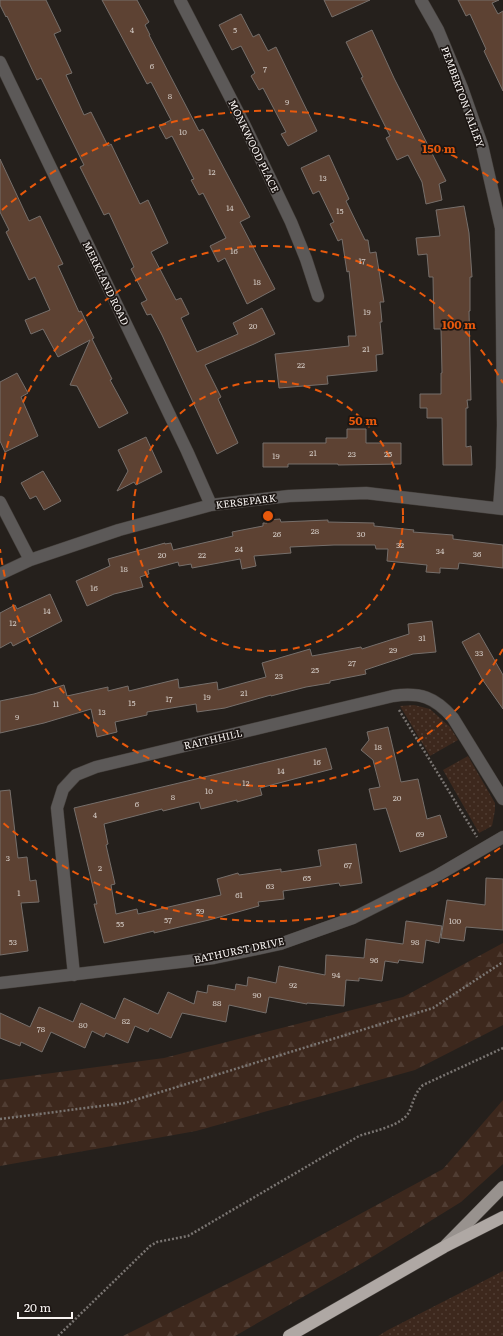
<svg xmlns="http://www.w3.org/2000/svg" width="503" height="1336" font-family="Literata,serif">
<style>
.grass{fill:url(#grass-dots)}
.forest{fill:url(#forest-firs)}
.building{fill:#5d4233;stroke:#766f6b}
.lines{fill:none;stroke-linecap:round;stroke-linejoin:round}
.street-casing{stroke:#433e3a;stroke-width:13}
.primary-casing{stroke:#433e3a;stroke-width:13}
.highway-casing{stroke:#433e3a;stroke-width:13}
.path{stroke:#7a7572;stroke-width:2.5;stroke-dasharray:2 2;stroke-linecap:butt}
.street{stroke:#5c5958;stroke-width:12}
.primary{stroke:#98928e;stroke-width:12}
.highway{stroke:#afa8a4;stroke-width:12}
.ring{fill:none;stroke:#e8590c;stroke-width:2;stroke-dasharray:7 5}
.labels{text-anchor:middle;stroke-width:3.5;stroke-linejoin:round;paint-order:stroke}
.number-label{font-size:8px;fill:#d1c8c2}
.street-label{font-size:10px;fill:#f8f4f2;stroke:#1c1613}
.centre{fill:#e8590c;stroke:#1c1613;stroke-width:2}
.ring-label{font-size:12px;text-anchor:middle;font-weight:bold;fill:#e8590c;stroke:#1c1613;stroke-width:3.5;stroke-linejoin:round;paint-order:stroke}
</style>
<defs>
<pattern id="grass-dots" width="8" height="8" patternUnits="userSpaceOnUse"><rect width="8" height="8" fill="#3d281d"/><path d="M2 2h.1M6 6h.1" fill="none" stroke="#503d33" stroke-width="1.8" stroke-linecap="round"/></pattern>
<pattern id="forest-firs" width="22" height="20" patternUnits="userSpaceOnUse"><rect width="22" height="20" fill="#3d281d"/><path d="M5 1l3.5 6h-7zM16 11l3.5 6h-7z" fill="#503d33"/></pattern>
</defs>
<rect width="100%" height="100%" fill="#25201c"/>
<path class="grass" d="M414 705 430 709 450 727 458 740 430 756 400 706Z
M468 756 495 803V810L492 826 479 833 443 770Z
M503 1271V1336H378L388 1330Z"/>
<path class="forest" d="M503 943V1025L415 1070 196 1131 0 1166V1080L164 1058 403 997Z
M503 1100V1164L461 1202 364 1262 235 1336H123L279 1258 443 1169Z"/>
<path class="building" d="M0 0H46L61 31 54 34 72 73 66 75 84 115 91 112 108 146 111 144 140 204 148 200 168 243 151 252 176 300 181 298 189 314 181 318 197 352 238 334 233 323 262 308 275 334 254 344 205 365 221 397 218 399 238 443 217 454 162 335 151 314 147 315 141 303 147 300 131 269 134 267 109 213 104 215 80 167 84 165 41 78 37 80 7 16 6 17 0 5Z
M102 0H137L149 22 145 25 150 35H149L199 131 203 129 250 217 240 222 275 289 247 304 225 258 218 262 210 246 226 238 203 193 199 195 191 180 194 179 172 136 166 139 159 126 171 120 151 82 147 84Z
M324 0H370L332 17Z
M458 0H499L492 3 498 14 503 11V91L484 51 486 49 470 14 466 16Z
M241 14 253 37 259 34 268 51 276 47 317 131 288 146 281 134 286 132 263 88 259 90 251 76 255 73 241 46 232 50 219 25Z
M372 30 394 78 446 181 439 184 442 200 426 204 422 182 408 155 397 160 386 138 390 136 361 78 363 77 346 42Z
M329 155 349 199 346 201 365 240H368L370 253 376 252 384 302H380L382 322H380L383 354 376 355 377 371 327 376 328 384 279 388 275 354 349 346 348 336H356L349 271 347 272 342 239 338 241 330 224 334 222 319 191 313 194 301 168Z
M0 159 29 221 40 216 63 264 58 266 79 312 81 311 94 338 92 339 112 379 110 380 128 413 99 428 77 386 70 385 90 340 58 357 43 329 31 334 25 320 50 310 35 277 29 280 6 232 9 230 0 212Z
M464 206 469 233 472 277H470V311H469L471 400H467L468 408H466V447L471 446 472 465H443L442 418H427V408H420V394H441V373H442L441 329H434L433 277H429L427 254 418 255 416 238 440 236 436 210Z
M17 373 28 393 21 397 38 436 5 452 0 441V382Z
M347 429H366V443H401V464L338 465V464H288V467H263V443H326V438H347Z
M146 437 162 472 136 485 134 482 117 491 128 471 118 450Z
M43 471 61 501 44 510 36 496 30 499 21 483Z
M280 519 281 522 328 520V522L374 523V526L414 530 413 532 453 535V539L503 545V568L459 563 458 569 440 568V573L426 572 427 565 387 561 388 549H376L375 545H334L290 547 291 553 254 556 256 566 242 569 240 559 192 568 191 564 179 566 178 562 148 570 149 574 140 577 143 587 114 594 87 606 76 581 110 566 108 559 165 543V544L171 543 173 550 233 536 232 532 263 526V523H267V520Z
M50 594 62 621 13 646 11 642 0 648V613L15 605 17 609Z
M432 621 436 652 413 654 365 670 366 674 330 681V683L306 687 271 696V695L225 708 197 712 196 704 147 712V715L115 722 117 732 97 737 91 709 44 723 0 733V701L34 694 64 685 67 696 108 687V691L128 686 129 691 178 679 179 688 217 682 218 690 266 677 262 663 310 649 312 656 361 647 362 649 409 634 408 624Z
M479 633 503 675V709L482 679 462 642Z
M388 727 401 782 418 779 427 819 440 815 447 837 400 852 386 808 374 810 369 789 380 787 373 760 361 750 369 740 367 732Z
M326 748 332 769 260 788 262 795 237 802V800L201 809 199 802 163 811 162 809 104 824 108 844 106 845 115 884 111 885 116 914 137 909 138 914 221 895 217 879 238 873 239 875 281 869V872L321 866 318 850 356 844 362 883 340 886 339 883 283 891 284 899 258 902 259 906 209 920 154 933V931L104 943 94 904H97L74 808Z
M10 790 18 858 27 857 30 881 36 880 39 902 21 903 28 951 0 955V791Z
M486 878 503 879V930L466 927 464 941 441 938 447 900 485 905Z
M406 921 442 926 439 943 426 940 423 963 399 960 398 963 385 961 382 981 359 978V981L346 980 344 1006 307 1003V1004L269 997 266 1013 229 1005 226 1022 182 1013 171 1038 150 1028 148 1032 135 1026 128 1043 106 1033 104 1037 92 1031 85 1048 51 1032 42 1052 21 1042 20 1046 0 1038V1013L30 1027 39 1007 73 1022 81 1003 115 1019 124 998 158 1014 168 992 194 1004 197 991 207 993 208 985 235 990 236 984 247 986 248 977 276 983 279 966 325 975 326 955 364 958 366 939 403 944Z"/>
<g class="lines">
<g class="street-casing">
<path id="street" d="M180 0 244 124 291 222 306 259 318 296
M421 0 438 30 462 88 482 145 501 228 503 425 502 468 499 508
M0 62 187 451 211 505
M0 502 30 560
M0 574 30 560 119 530 211 505 289 496 366 493 503 509
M74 975 57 808 63 789 76 775 96 767 393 696C420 692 435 697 453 718L503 799
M0 983 214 958 280 944 353 918 438 875 503 837"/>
</g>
<g class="primary-casing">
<path id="primary" d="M446 1245 503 1187"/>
</g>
<g class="highway-casing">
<path id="highway" d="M289 1336 444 1247 503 1217"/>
</g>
<path class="path" d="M399 710 477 837
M0 1119 125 1103 433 1008 503 962
M58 1336 150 1246 157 1242 188 1236 359 1136C373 1131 402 1126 409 1112 414 1101 414 1094 423 1085L503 1048"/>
<use href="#street" class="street"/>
<use href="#primary" class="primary"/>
<use href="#highway" class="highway"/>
</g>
<g class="ring">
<circle cx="268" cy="516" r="135"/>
<path d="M503 649A270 270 0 0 1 0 549M0 483A270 270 0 0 1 503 383"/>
<path d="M500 848A405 405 0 0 1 2 822M2 210A405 405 0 0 1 500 184"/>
</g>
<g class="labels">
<g class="number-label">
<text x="132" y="33">4</text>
<text x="235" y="33">5</text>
<text x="152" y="69">6</text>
<text x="265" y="72">7</text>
<text x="170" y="99">8</text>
<text x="287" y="105">9</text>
<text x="183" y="135">10</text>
<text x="212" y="175">12</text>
<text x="323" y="181">13</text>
<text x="230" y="211">14</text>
<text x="340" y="214">15</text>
<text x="234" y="254">16</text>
<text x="362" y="264">17</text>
<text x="257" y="285">18</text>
<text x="367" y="315">19</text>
<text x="253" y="329">20</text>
<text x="366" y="352">21</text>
<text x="301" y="368">22</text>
<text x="313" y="456">21</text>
<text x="352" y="457">23</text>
<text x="388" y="457">25</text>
<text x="276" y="459">19</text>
<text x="315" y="534">28</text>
<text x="277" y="537">26</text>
<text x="361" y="537">30</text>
<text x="400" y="548">32</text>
<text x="239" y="552">24</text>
<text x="440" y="554">34</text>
<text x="477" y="557">36</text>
<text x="162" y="558">20</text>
<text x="202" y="558">22</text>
<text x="124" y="572">18</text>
<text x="94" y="591">16</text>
<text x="47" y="614">14</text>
<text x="13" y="626">12</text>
<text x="422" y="641">31</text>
<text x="393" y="653">29</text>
<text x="479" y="656">33</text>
<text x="352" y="666">27</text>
<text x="315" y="673">25</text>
<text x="279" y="679">23</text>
<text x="244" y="696">21</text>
<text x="207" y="700">19</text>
<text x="169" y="702">17</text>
<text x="132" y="706">15</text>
<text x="56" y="707">11</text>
<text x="102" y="715">13</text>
<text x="17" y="720">9</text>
<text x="378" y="750">18</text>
<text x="317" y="765">16</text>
<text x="281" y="774">14</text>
<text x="246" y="786">12</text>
<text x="209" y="794">10</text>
<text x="173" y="800">8</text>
<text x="397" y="801">20</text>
<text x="137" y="807">6</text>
<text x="95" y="818">4</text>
<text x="420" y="837">69</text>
<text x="8" y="861">3</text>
<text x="348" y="868">67</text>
<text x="100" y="871">2</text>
<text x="307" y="881">65</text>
<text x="270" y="889">63</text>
<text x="19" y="896">1</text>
<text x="239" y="898">61</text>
<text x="200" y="914">59</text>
<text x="168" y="923">57</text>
<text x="455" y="924">100</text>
<text x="120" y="927">55</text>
<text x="13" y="945">53</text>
<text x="415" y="945">98</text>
<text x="374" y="963">96</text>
<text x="336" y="978">94</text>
<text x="293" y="988">92</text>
<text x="257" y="998">90</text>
<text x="217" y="1006">88</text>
<text x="126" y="1024">82</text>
<text x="83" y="1028">80</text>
<text x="41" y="1032">78</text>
</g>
<g class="street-label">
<text transform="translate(463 97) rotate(70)" y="4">PEMBERTON VALLEY</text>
<text transform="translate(254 146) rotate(64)" y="4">MONKWOOD PLACE</text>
<text transform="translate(106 283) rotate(64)" y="4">MERKLAND ROAD</text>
<text transform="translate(246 501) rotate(-7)" y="4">KERSEPARK</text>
<text transform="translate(213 739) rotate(-13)" y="4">RAITHHILL</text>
<text transform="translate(239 950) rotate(-12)" y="4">BATHURST DRIVE</text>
</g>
</g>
<circle cx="268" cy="516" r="6" class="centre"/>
<g class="ring-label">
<text x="439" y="153">150 m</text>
<text x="459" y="329">100 m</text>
<text x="363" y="425">50 m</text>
</g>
<path d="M18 1312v6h54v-6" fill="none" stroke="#f8f4f2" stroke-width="2"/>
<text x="24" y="1312" font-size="12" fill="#f8f4f2" stroke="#1c1613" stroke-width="3" paint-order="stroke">20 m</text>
</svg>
